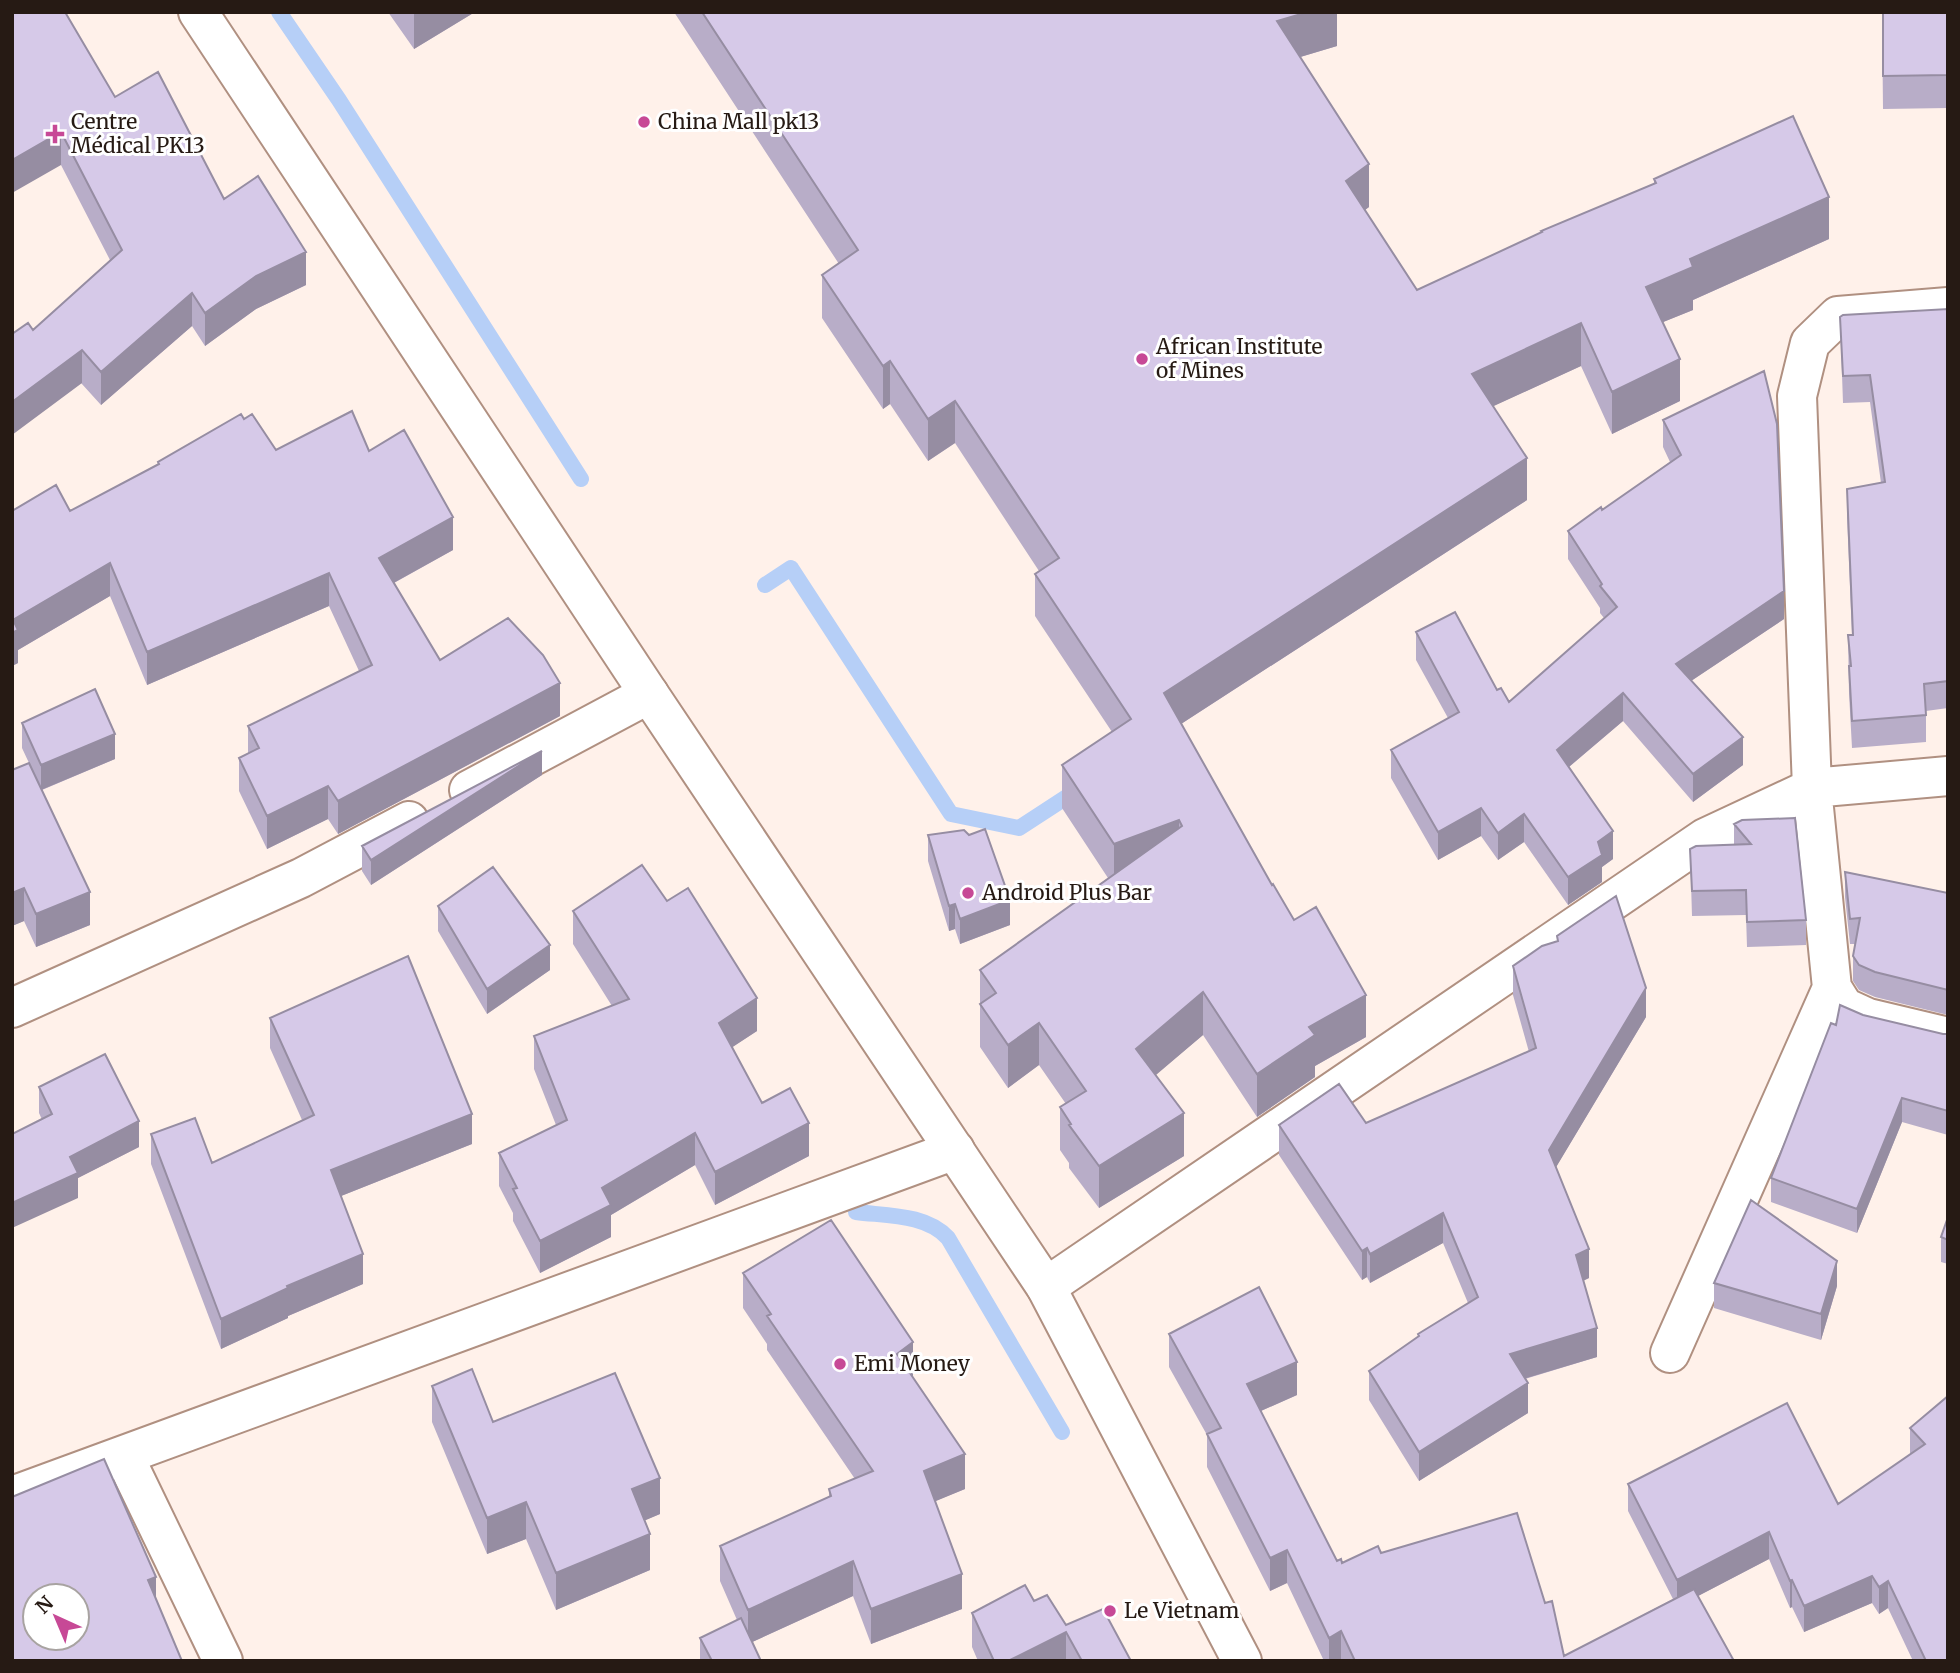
<svg xmlns="http://www.w3.org/2000/svg" width="1960" height="1673" font-family="Merriweather,serif">
<style>
.lines{fill:none;stroke-linecap:round;stroke-linejoin:round}
.stream{stroke:#b6cff7;stroke-width:16}
.minor-casing{stroke:#b09081;stroke-width:42}
.major-casing{stroke:#b09081;stroke-width:42}
.minor{stroke:#fff;stroke-width:38}
.major{stroke:#fff;stroke-width:38}
.wall{fill:#b8adc8}
.shaded-wall{fill:#968da2}
.building{fill:#d6c9e8;stroke:#968da2;stroke-width:2;fill-rule:evenodd}
.poi-dot{fill:#c74996;stroke:#fff;stroke-width:2.5}
.labels{text-anchor:middle;stroke-width:6;stroke-linejoin:round;paint-order:stroke}
.poi-label{font-size:21px;fill:#261a14;stroke:#fff;text-anchor:start}
</style>
<rect width="100%" height="100%" fill="#fff1ea"/>
<g class="lines">
<path class="stream" d="M279 12 339 100 581 479
M765 585 791 568 951 814 1019 828 1079 789
M856 1212C887 1216 926 1214 948 1238L1062 1432"/>
<g class="minor-casing">
<path id="minor" d="M1948 307 1838 316 1810 343 1797 396 1812 788 1832 988 1844 1007 1868 1018 1948 1037
M469 790 649 694
M12 1008 301 878 409 821
M1046 1287 1705 838 1812 788 1948 776
M1670 1353 1832 988
M124 1456 223 1661
M12 1496 955 1150"/>
</g>
<g class="major-casing">
<path id="major" d="M198 12 649 694 1046 1287 1242 1661"/>
</g>
<use href="#minor" class="minor"/>
<use href="#major" class="major"/>
</g>
<path class="wall" d="M12 12 115 97 224 199 306 285 256 309 205 346 192 326 101 405 33 330 110 260 61 165Z
M388 12H475L414 49Z
M674 12H1337V46L1300 57 1369 207 1365 210 1417 290 1541 233V231L1654 184V179L1829 239 1693 300V310L1663 322 1680 401 1612 434 1581 366 1493 406 1527 500 1181 724 1272 885 1366 1037 1315 1066V1077L1257 1117 1203 1035 1155 1075 1184 1156 1099 1208 1069 1168V1163L1060 1150V1107L1066 1104 1039 1065 1008 1088 980 1047V970L1108 878 1062 808V765L1112 732 1035 616V574L1039 571 955 443 928 461 890 404 883 409 822 318V275L839 264Z
M1882 12H1948V108L1883 109Z
M1948 309V708L1926 711V742L1852 748 1849 693 1848 635H1852L1847 516V489L1881 483 1870 402 1843 403 1840 317Z
M244 419 276 450 369 451 453 550 394 583 440 660 560 716 338 834 328 819 267 849 239 791V758L248 753V726L359 671 329 606 147 685 110 596 18 650V663L12 666V511H70L158 464V462Z
M1663 420 1784 619 1691 681 1743 765 1693 802 1623 721 1569 767 1613 859 1602 867V882L1568 905 1524 842 1498 860 1481 836 1438 860 1391 778V750L1448 718 1416 660V632L1497 690 1509 702 1604 618 1600 613V608L1568 559V531L1602 510 1670 462 1663 447Z
M22 723 115 759 42 790 90 925 36 947 24 921 12 926 29 763 22 748Z
M542 775 371 885 362 871V846Z
M1742 820 1806 920V945L1747 947 1746 915 1692 916 1690 849 1734 844V824Z
M928 835 1010 925 960 944 955 929 949 931 928 861Z
M1845 872 1948 893V1015L1875 997 1859 990 1853 981V956L1855 944H1850L1845 897Z
M667 901 757 1031 732 1047 762 1103 809 1156 715 1205 695 1165 611 1215V1237L540 1273 513 1221V1213L499 1186V1153L556 1125 534 1069V1036L612 1006 573 944V911Z
M438 906 550 970 487 1014 438 931Z
M1557 936 1646 1017 1556 1167 1589 1278 1583 1281 1597 1357 1525 1379 1528 1413 1419 1481 1369 1400V1371L1418 1337V1334L1468 1303 1443 1243 1370 1283 1367 1277 1362 1280 1279 1155V1125L1366 1123 1529 1052 1513 995V966L1557 942Z
M1863 1015 1943 1034H1948V1135L1902 1122 1857 1233 1771 1202V1178L1836 1025Z
M270 1018 472 1144 341 1196 363 1284 288 1316V1318L221 1349 151 1164V1134L212 1163 302 1120 270 1048Z
M39 1087 139 1147 78 1178V1198L39 1113Z
M1948 1217V1264L1941 1262V1237Z
M743 1273 913 1377 965 1489 935 1501 962 1609 871 1644 853 1596 752 1642 761 1661H700V1638L737 1620 720 1581V1546L829 1497V1489L855 1479 767 1350V1344L743 1308Z
M1714 1283 1837 1286 1821 1340 1714 1308Z
M1169 1334 1297 1395 1261 1411 1337 1561 1342 1563 1381 1553 1545 1603 1564 1656 1673 1599 1628 1511V1484L1838 1504 1910 1455V1428L1948 1396V1661H1913L1888 1608 1879 1614 1872 1603 1804 1632 1792 1607 1790 1608 1769 1559 1698 1596 1734 1661H1324L1287 1583 1270 1591 1207 1467V1435L1169 1367Z
M432 1386 493 1422 660 1514 645 1520 650 1570 556 1610 526 1539 487 1554 432 1422Z
M1034 1601 1066 1625 1131 1661H978L972 1647V1613Z"/>
<path class="shaded-wall" d="M414 12H475L414 49Z
M1308 12H1337V46L1277 64V21Z
M61 132V165L12 193V160Z
M1369 164V207L1346 224V181Z
M1829 197V239L1693 300V310L1646 329V287L1690 259Z
M306 252V285L256 309 205 346V313L256 276Z
M192 293V326L101 405V372Z
M1581 323V366L1472 416V374Z
M82 350V383L12 435V402Z
M1680 359V401L1612 434V392Z
M890 361V404L883 409V366Z
M955 401V443L928 461V419Z
M1527 458V500L1164 735V693Z
M453 517V550L379 591V558Z
M110 563V596L18 650V663L12 666 13 620Z
M329 573V606L147 685V652Z
M1784 591V619L1676 691V664Z
M560 683V716L338 834V801Z
M1623 693V721L1557 777V750Z
M115 734V759L41 790V765Z
M1743 737V765L1693 802V774Z
M542 751V775L371 885V860Z
M328 786V819L267 849V816Z
M1481 808V836L1438 860V832Z
M1524 814V842L1498 860V833Z
M1179 820V862L1114 886V844Z
M1613 831V859L1602 867V882L1568 905V877L1598 842Z
M24 888V921L12 926V893Z
M90 892V925L36 947V914Z
M1010 900V925L960 944V919Z
M955 904V929L949 931V906Z
M550 945V970L487 1014V989Z
M1646 988V1017L1549 1179V1150Z
M1203 992V1035L1136 1092V1049Z
M1366 995V1037L1315 1066V1077L1257 1117V1074L1309 1027Z
M757 998V1031L719 1056V1023Z
M1039 1023V1065L1008 1088V1045Z
M1902 1098V1122L1857 1233V1209Z
M1184 1113V1156L1099 1208V1166Z
M472 1114V1144L331 1200V1170Z
M139 1121V1147L78 1178V1198L12 1228V1203L70 1157Z
M809 1123V1156L715 1205V1172Z
M695 1133V1165L611 1215V1237L540 1273V1241L602 1188Z
M1443 1213V1243L1370 1283V1254Z
M1367 1248V1277L1362 1280V1251Z
M1589 1249V1278L1576 1284V1255Z
M363 1254V1284L288 1316V1318L221 1349V1319L287 1286Z
M1837 1261V1286L1821 1340V1314Z
M1597 1328V1357L1510 1383V1354Z
M913 1342V1377L897 1354Z
M1297 1362V1395L1247 1417V1384Z
M1528 1383V1413L1419 1481V1452Z
M965 1454V1489L924 1506V1471Z
M660 1478V1514L632 1526V1489Z
M526 1502V1539L487 1554V1518Z
M1769 1532V1559L1677 1607V1580Z
M650 1534V1570L556 1610V1573Z
M1287 1550V1583L1270 1591V1558Z
M853 1561V1596L748 1644V1610Z
M962 1574V1609L871 1644V1609Z
M1872 1576V1603L1804 1632V1606Z
M156 1577V1613L148 1580Z
M1792 1580V1607L1790 1608V1581Z
M1888 1581V1608L1879 1614V1587Z
M1341 1631V1661H1329V1638Z
M1066 1632V1661H1008Z"/>
<path class="building" d="M12 12H65L115 97 158 72 224 199 258 176 306 252 256 276 205 313 192 293 101 372 82 350 12 402V334L28 323 33 330 122 250 61 132 12 160Z
M702 12H1308L1277 21 1369 164 1346 181 1417 290 1542 232 1541 231 1656 183 1654 179 1793 116 1829 197 1690 259 1693 267 1646 287 1680 359 1612 392 1581 323 1472 374 1527 458 1164 693 1272 885 1273 884 1294 920 1316 907 1366 995 1309 1027 1315 1035 1257 1074 1203 992 1136 1049 1184 1113 1099 1166 1069 1125 1071 1124 1060 1107 1086 1091 1039 1023 1008 1045 980 1004 996 993 980 970 1182 826 1179 820 1114 844 1062 765 1131 719 1035 574 1059 558 955 401 928 419 890 361 883 366 822 275 858 250Z
M1883 12H1948V75L1883 76Z
M1948 309V681L1924 684 1926 715 1852 721 1849 666H1851L1848 635H1853L1847 489 1885 482 1870 375 1843 376 1840 317 1843 315Z
M1764 371 1777 424 1784 591 1676 664 1743 737 1693 774 1623 693 1557 750 1613 831 1598 842 1602 855 1568 877 1524 814 1498 833 1481 808 1438 832 1391 750 1459 712 1416 632 1455 612 1497 690 1501 688 1509 702 1617 607 1600 586 1602 584 1568 531 1601 507 1602 510 1681 455 1663 420Z
M352 411 369 451 404 430 453 517 379 558 440 660 508 618 543 655 560 683 338 801 328 786 267 816 239 758 259 748 248 726 372 665 329 573 147 652 110 563 13 620 18 630 12 633V511L56 485 70 511 159 464 158 462 241 414 244 419 252 414 276 450Z
M95 689 115 734 41 765 22 723Z
M542 751 371 860 362 846Z
M29 763 90 892 36 914 24 888 12 893V770Z
M1795 818 1806 920 1747 922 1746 890 1692 891 1690 849 1696 846 1751 844 1734 824 1742 820Z
M985 829 1010 900 960 919 955 904 949 906 928 835 964 830 969 835Z
M642 865 667 901 688 888 757 998 719 1023 762 1103 790 1088 809 1123 715 1172 695 1133 602 1188 611 1205 540 1241 513 1189 517 1188 499 1153 567 1120 534 1036 629 999 573 911Z
M493 867 550 945 487 989 438 906Z
M1845 872 1948 893V990L1875 972 1859 965 1853 956 1860 918 1850 919Z
M1616 896 1646 988 1549 1150 1589 1249 1576 1255 1597 1328 1510 1354 1528 1383 1419 1452 1369 1371 1419 1336 1418 1334 1478 1297 1443 1213 1370 1254 1367 1248 1362 1251 1279 1125 1339 1084 1366 1123 1536 1048 1513 966 1542 946 1558 941 1557 936Z
M408 956 472 1114 331 1170 363 1254 287 1286 288 1288 221 1319 151 1134 195 1118 212 1163 314 1115 270 1018Z
M1840 1005 1863 1015 1943 1034H1948V1111L1902 1098 1857 1209 1771 1178 1831 1023 1836 1025Z
M105 1054 139 1121 70 1157 78 1173 12 1203V1134L52 1114 39 1087Z
M1751 1200 1837 1261 1821 1314 1714 1283Z
M1948 1217V1240L1941 1237Z
M831 1220 913 1342 897 1354 965 1454 924 1471 962 1574 871 1609 853 1561 748 1610 720 1546 831 1496 829 1489 873 1471 767 1316 771 1314 743 1273Z
M1259 1287 1297 1362 1247 1384 1337 1561 1341 1559 1342 1563 1378 1546 1381 1553 1517 1513 1545 1603 1552 1601 1564 1656 1694 1589 1734 1661H1355L1341 1631 1329 1638 1287 1550 1270 1558 1207 1434 1221 1428 1169 1334Z
M472 1369 493 1422 615 1373 660 1478 632 1489 650 1534 556 1573 526 1502 487 1518 432 1386Z
M1948 1396V1661H1926L1888 1581 1879 1587 1872 1576 1804 1606 1792 1580 1790 1581 1769 1532 1677 1580 1628 1484 1787 1403 1838 1504 1925 1444 1910 1428Z
M104 1459 156 1577 148 1580 182 1661H12V1497ZM35 1596H77V1638H35Z
M1025 1585 1034 1601 1047 1595 1066 1625 1103 1609 1131 1661H1082L1066 1632 1008 1661H994L972 1613Z
M741 1618 761 1661H708L711 1659 700 1638Z"/>
<g class="poi-dot">
<circle cx="644" cy="122" r="7"/>
<path d="M51.5 123.5h7v7h7v7h-7v7h-7v-7h-7v-7h7z"/>
<circle cx="1142" cy="359" r="7"/>
<circle cx="968" cy="893" r="7"/>
<circle cx="840" cy="1364" r="7"/>
<circle cx="1110" cy="1611" r="7"/>
</g>
<g class="labels">
<g class="poi-label">
<text x="71" y="129">Centre<tspan x="71" dy="24">Médical PK13</tspan></text>
<text x="658" y="129">China Mall pk13</text>
<text x="1156" y="354">African Institute<tspan x="1156" dy="24">of Mines</tspan></text>
<text x="982" y="900">Android Plus Bar</text>
<text x="854" y="1371">Emi Money</text>
<text x="1124" y="1618">Le Vietnam</text>
</g>
</g>
<rect width="1960" height="1673" fill="none" stroke="#261a14" stroke-width="28"/>
<g transform="translate(56 1617) rotate(316)"><circle r="33" fill="#ffffff" stroke="#a8a3a1" stroke-width="2"/>
<path d="M0-5L12 26L0 18L-12 26Z" fill="#c74996"/>
<text y="-10" font-size="19" font-weight="bold" text-anchor="middle" fill="#261a14">N</text>
</g>
</svg>
